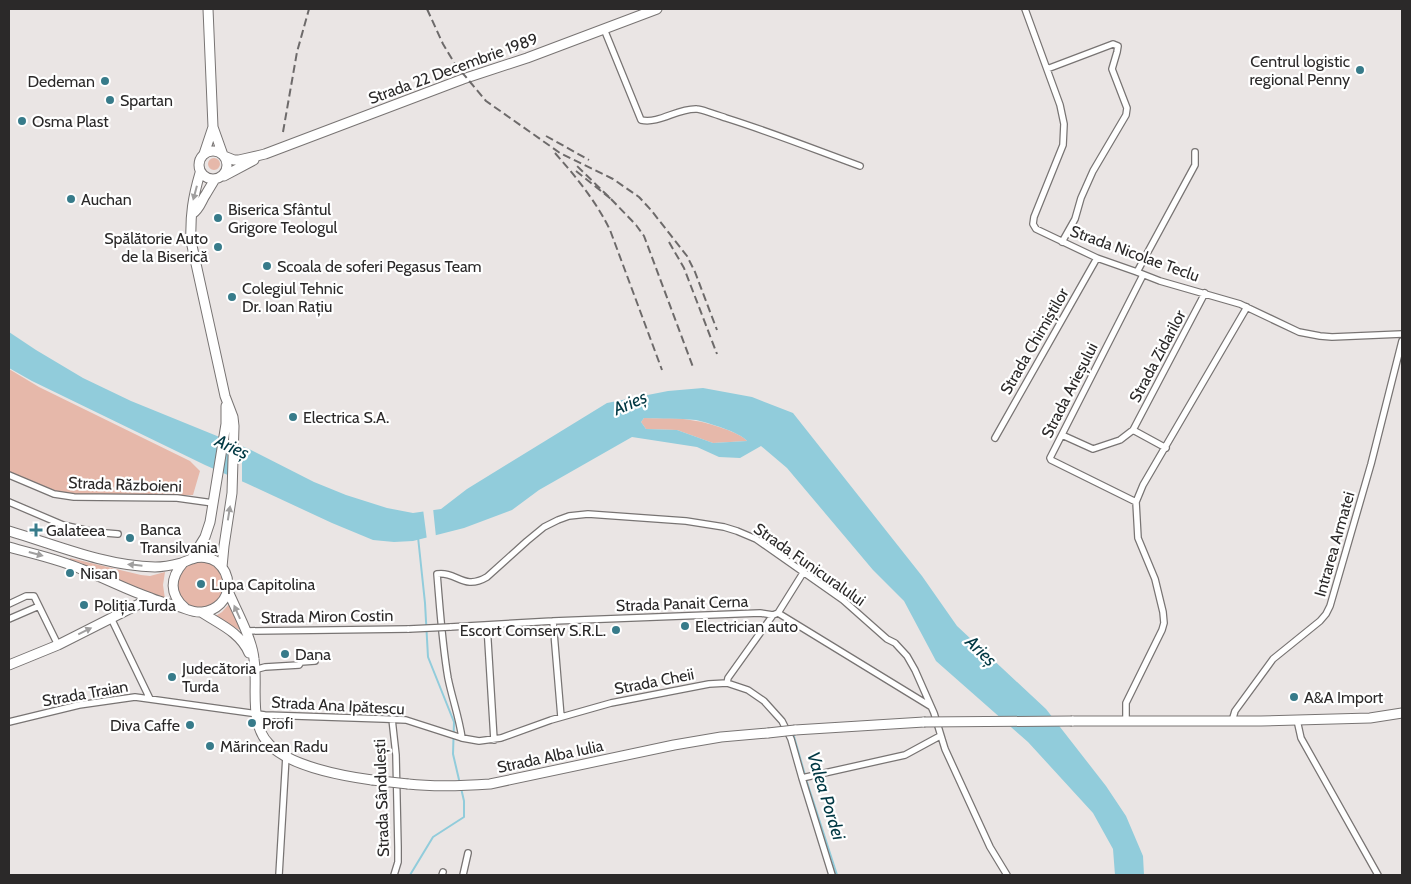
<svg xmlns="http://www.w3.org/2000/svg" width="1411" height="884" font-family="Cabin,sans-serif">
<style>
.green{fill:#e6b8aa}
.water{fill:#91ccdb;fill-rule:evenodd}
.pier{fill:#eae5e4}
.lines{fill:none;stroke-linecap:round;stroke-linejoin:round}
.stream{stroke:#91ccdb;stroke-width:2}
.minor-casing{stroke:#787473;stroke-width:8}
.primary-casing{stroke:#787473;stroke-width:11}
.minor{stroke:#fff;stroke-width:5.5}
.primary{stroke:#fff;stroke-width:9}
.rail{stroke:#6d6a6a;stroke-width:2;stroke-dasharray:8 4;stroke-linecap:butt}
.minor-bridge-casing{stroke:#787473;stroke-width:8;stroke-linecap:butt}
.primary-bridge-casing{stroke:#787473;stroke-width:11;stroke-linecap:butt}
.minor-bridge{stroke:#fff;stroke-width:5.5}
.primary-bridge{stroke:#fff;stroke-width:9}
.oneway{fill:#a09f9f}
.poi-dot{fill:#377b8a;stroke:#fff;stroke-width:2}
.labels{text-anchor:middle;stroke-width:4.5;stroke-linejoin:round;paint-order:stroke}
.poi-label{font-size:16px;fill:#2b2929;stroke:#fff;text-anchor:start}
.street-label{font-size:16px;fill:#2b2929;stroke:#fff}
.water-label{font-size:18px;font-style:italic;fill:#003843;stroke:#fff}
</style>
<rect width="100%" height="100%" fill="#eae5e4"/>
<path class="green" d="M208 164a6 6 0 1 1 12 0a6 6 0 1 1-12 0Z
M9 369 39 387 190 461 200 471 193 495 75 496 56 492 9 472Z
M644 418C661 419 679 417 696 421 706 422 742 433 747 441L713 443 677 430 646 429 641 422Z
M70 558 141 575 150 576 165 572 163 585 165 599 163 601 70 561Z
M192 561H210L223 573 225 591 215 606 191 609 181 602 175 585 182 568Z
M230 603 240 630 214 617 222 612Z"/>
<path class="water" d="M9 332 36 350 83 378 131 401 249 449 314 482 346 495 387 508 413 513 441 509 467 489 607 403 668 391 703 388 752 397 793 413 922 576 957 626 1046 709 1106 786 1126 816 1143 856 1144 875H1115L1113 849 1093 813 1028 742 936 661 904 601 873 570 787 468 761 446 740 458 719 457 697 447 632 437 539 490 512 510 464 528 413 541 394 542 373 540 332 523 248 484 205 465 32 381 9 368ZM644 418C661 419 679 418 696 420 706 422 742 433 747 441L713 443 677 430 646 429 641 422Z"/>
<path class="pier" d="M232 440 242 444V484L231 479Z
M433 508 436 537 427 540 423 509Z"/>
<g class="lines">
<path class="stream" d="M418 537 425 603 428 657 454 722 453 754 460 784
M793 733 807 782 837 875
M410 875 433 837 464 817V801L461 788"/>
<g class="minor-casing">
<path id="minor" d="M1025 9 1060 105 1064 124 1063 145 1034 217 1033 224 1036 229 1097 258 1137 272 1160 281 1240 304 1299 332 1320 336 1332 337 1402 334
M604 29 641 120C660 124 677 108 697 109 701 109 720 116 726 118 771 132 816 150 860 166
M1047 69 1113 44 1118 46 1117 52 1112 69 1127 108 1126 115 1093 171 1081 198 1075 219 1062 242
M1137 272 1195 165V152
M1133 430 1166 448
M1062 435 1093 449 1120 440 1133 430 1205 293
M995 438 1097 258
M9 475 54 494 74 497 177 498 213 503
M9 502 63 525 94 532 118 534
M1136 502 1051 460 1050 458 1143 275
M9 604 26 596H34L58 645
M778 613 803 573
M111 618 150 699
M9 619 39 606
M553 621 561 717
M487 625 494 740
M450 627 553 621 760 613 773 615 778 613 930 706
M245 631 409 629
M254 670 265 667 299 665 301 662 315 661
M727 683 728 678 773 615
M392 719 396 755 398 847V862L394 875
M1297 720 1301 738 1378 875
M1232 721 1235 711 1273 659 1320 621 1326 614 1330 606 1371 464 1402 341
M9 722 79 705 135 697 265 715 384 719 406 720 462 738 479 741 501 738 551 720 611 703 709 684 727 683 748 690 764 701 782 721 791 739 802 778 832 875
M1126 722V703L1162 630 1164 623 1163 612 1155 579 1138 538 1136 502 1143 485 1247 307
M462 738C459 717 452 698 448 678 442 643 440 609 437 574 457 571 463 591 487 577L527 541 544 527 558 520 569 516 588 514 686 521 724 527 737 531 756 539 843 600 887 639 895 643 907 656 915 670 934 713 945 749 990 847 1007 875
M802 778 905 755 940 736
M279 875 286 756
M442 875 443 872
M463 875 468 853"/>
</g>
<g class="primary-casing">
<path id="primary" d="M213 127 223 155
M199 165a14 14 0 1 1 28 0a14 14 0 1 1-28 0Z
M204 154 213 127 208 9
M224 156 234 160H239L265 154 463 79 527 58 657 9
M200 173C193 197 190 215 191 241L225 396 233 417 234 426 232 493 224 546 222 567
M224 176 254 160
M192 214C200 209 201 201 206 194 209 189 212 184 215 179
M9 531C56 545 105 566 155 567 164 567 173 565 181 563 185 562 188 560 192 559 200 556 210 557 217 562 224 568 228 576 228 585 228 600 216 611 202 612 194 613 187 609 180 607 170 604 160 602 151 598 127 590 105 578 81 569 58 559 33 554 9 547
M192 558 205 537 210 522 226 424V406
M183 563C170 578 169 594 185 608
M228 591C236 610 252 638 254 659 257 679 253 700 257 720 259 729 262 737 269 744 289 766 343 776 372 780
M201 612C219 624 240 632 249 653
M9 665 58 645 151 598
M1072 721H1261L1370 718 1402 713
M795 730 924 722
M408 784C435 787 462 786 490 784L674 745 721 737 768 733"/>
</g>
<use href="#minor" class="minor"/>
<use href="#primary" class="primary"/>
<path class="rail" d="M427 9 443 44 455 64 486 101 560 153 613 179 639 197 651 210 687 256 695 272 717 330
M283 132 297 52 309 9
M546 136 589 160
M555 153C576 177 596 201 610 230L662 370
M576 171 611 199 577 166
M611 199 636 225 644 236 693 367
M669 242 684 268 717 354"/>
<g class="minor-bridge-casing">
<path id="minor-bridge" d="M409 629 450 627"/>
</g>
<g class="primary-bridge-casing">
<path id="primary-bridge" d="M924 722 1072 721
M768 733 795 730
M372 780 408 784"/>
</g>
<use href="#minor-bridge" class="minor-bridge"/>
<use href="#primary-bridge" class="primary-bridge"/>
</g>
<defs><path id="oneway-solid" d="M-6-.8H1V-3.2L6.5 0L1 3.2V.8H-6Z" transform="scale(1.25)"/></defs>
<g class="oneway">
<use href="#oneway-solid" transform="translate(195 193) rotate(105)"/>
<use href="#oneway-solid" transform="translate(229 513) rotate(-81)"/>
<use href="#oneway-solid" transform="translate(36 554) rotate(15)"/>
<use href="#oneway-solid" transform="translate(135 565) rotate(-174)"/>
<use href="#oneway-solid" transform="translate(237 612) rotate(-114)"/>
<use href="#oneway-solid" transform="translate(85 631) rotate(-26)"/>
</g>
<g class="poi-dot">
<circle cx="1360" cy="70" r="5"/>
<circle cx="105" cy="81" r="5"/>
<circle cx="110" cy="100" r="5"/>
<circle cx="22" cy="121" r="5"/>
<circle cx="71" cy="199" r="5"/>
<circle cx="218" cy="218" r="5"/>
<circle cx="218" cy="247" r="5"/>
<circle cx="267" cy="266" r="5"/>
<circle cx="232" cy="297" r="5"/>
<circle cx="293" cy="417" r="5"/>
<path d="M33.5 522.5h5v5h5v5h-5v5h-5v-5h-5v-5h5z"/>
<circle cx="130" cy="538" r="5"/>
<circle cx="70" cy="573" r="5"/>
<circle cx="201" cy="584" r="5"/>
<circle cx="84" cy="605" r="5"/>
<circle cx="685" cy="626" r="5"/>
<circle cx="616" cy="630" r="5"/>
<circle cx="285" cy="654" r="5"/>
<circle cx="172" cy="677" r="5"/>
<circle cx="1294" cy="697" r="5"/>
<circle cx="252" cy="723" r="5"/>
<circle cx="190" cy="725" r="5"/>
<circle cx="210" cy="746" r="5"/>
</g>
<g class="labels">
<g class="poi-label">
<text x="1350" y="67" text-anchor="end">Centrul logistic<tspan x="1350" dy="18">regional Penny</tspan></text>
<text x="95" y="87" text-anchor="end">Dedeman</text>
<text x="120" y="106">Spartan</text>
<text x="32" y="127">Osma Plast</text>
<text x="81" y="205">Auchan</text>
<text x="228" y="215">Biserica Sfântul<tspan x="228" dy="18">Grigore Teologul</tspan></text>
<text x="208" y="244" text-anchor="end">Spălătorie Auto<tspan x="208" dy="18">de la Biserică</tspan></text>
<text x="277" y="272">Scoala de soferi Pegasus Team</text>
<text x="242" y="294">Colegiul Tehnic<tspan x="242" dy="18">Dr. Ioan Rațiu</tspan></text>
<text x="303" y="423">Electrica S.A.</text>
<text x="140" y="535">Banca<tspan x="140" dy="18">Transilvania</tspan></text>
<text x="46" y="536">Galateea</text>
<text x="80" y="579">Nisan</text>
<text x="211" y="590">Lupa Capitolina</text>
<text x="94" y="611">Poliția Turda</text>
<text x="695" y="632">Electrician auto</text>
<text x="606" y="636" text-anchor="end">Escort Comserv S.R.L.</text>
<text x="295" y="660">Dana</text>
<text x="182" y="674">Judecătoria<tspan x="182" dy="18">Turda</tspan></text>
<text x="1304" y="703">A&amp;A Import</text>
<text x="262" y="729">Profi</text>
<text x="180" y="731" text-anchor="end">Diva Caffe</text>
<text x="220" y="752">Mărincean Radu</text>
</g>
<g class="street-label">
<text transform="translate(453 68) rotate(-20)" y="6">Strada 22 Decembrie 1989</text>
<text transform="translate(1135 253) rotate(20)" y="6">Strada Nicolae Teclu</text>
<text transform="translate(1034 341) rotate(-60)" y="6">Strada Chimiștilor</text>
<text transform="translate(1157 356) rotate(-62)" y="6">Strada Zidarilor</text>
<text transform="translate(1069 390) rotate(-63)" y="6">Strada Arieșului</text>
<text transform="translate(125 484) rotate(2)" y="6">Strada Războieni</text>
<text transform="translate(1334 544) rotate(-74)" y="6">Intrarea Armatei</text>
<text transform="translate(810 564) rotate(35)" y="6">Strada Funicuralului</text>
<text transform="translate(682 603) rotate(-2)" y="6">Strada Panait Cerna</text>
<text transform="translate(327 616) rotate(-1)" y="6">Strada Miron Costin</text>
<text transform="translate(654 681) rotate(-11)" y="6">Strada Cheii</text>
<text transform="translate(85 693) rotate(-10)" y="6">Strada Traian</text>
<text transform="translate(338 705) rotate(3)" y="6">Strada Ana Ipătescu</text>
<text transform="translate(550 756) rotate(-12)" y="6">Strada Alba Iulia</text>
<text transform="translate(381 798) rotate(-92)" y="6">Strada Sândulești</text>
</g>
<g class="water-label">
<text transform="translate(630 403) rotate(-24)" y="6">Arieș</text>
<text transform="translate(232 447) rotate(25)" y="6">Arieș</text>
<text transform="translate(981 651) rotate(44)" y="6">Arieș</text>
<text transform="translate(826 796) rotate(73)" y="6">Valea Pordei</text>
</g>
</g>
<rect width="1411" height="884" fill="none" stroke="#2b2929" stroke-width="20"/>
</svg>
